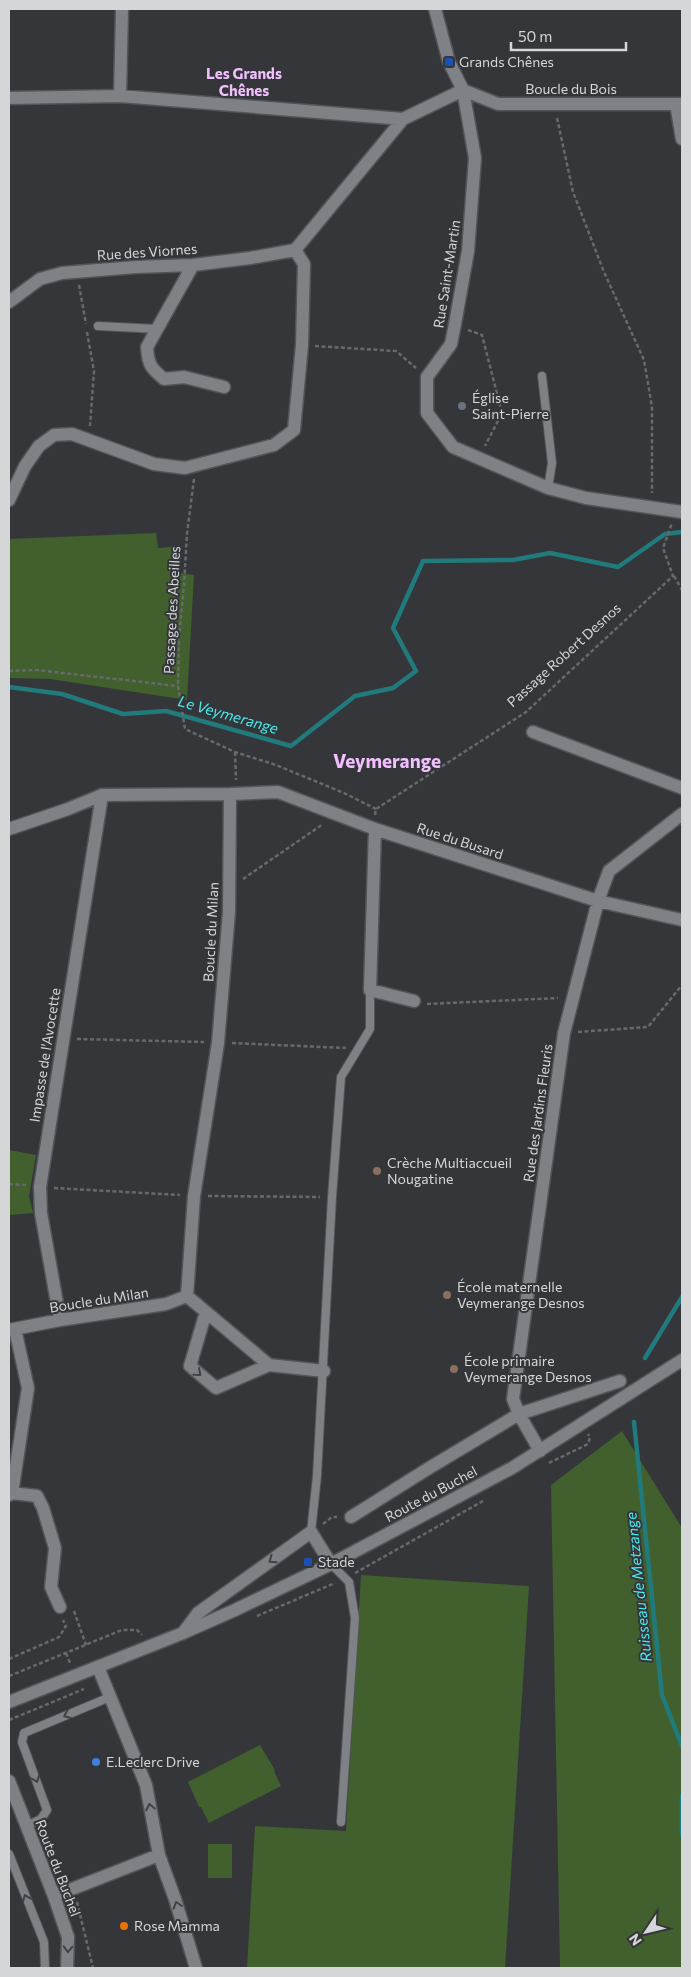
<svg xmlns="http://www.w3.org/2000/svg" width="691" height="1977" font-family="Commissioner,sans-serif">
<style>
.green{fill:#41602d}
.lines{fill:none;stroke-linecap:round;stroke-linejoin:round}
.stream{stroke:#217a7c;stroke-width:4.5}
.service-casing{stroke:#535458;stroke-width:10}
.minor-casing{stroke:#535458;stroke-width:15}
.secondary-casing{stroke:#535458;stroke-width:15}
.path{stroke:#67696c;stroke-width:2.5;stroke-dasharray:4 2.5;stroke-linecap:butt}
.service{stroke:#7e8185;stroke-width:8}
.minor{stroke:#7e8185;stroke-width:12}
.secondary{stroke:#7e8185;stroke-width:12}
.oneway{stroke:#3f4145}
.transit-dot{fill:#1a4fb4;stroke:#34363a;stroke-width:2}
.worship-dot{fill:#6b7280;stroke:#34363a;stroke-width:2}
.education-dot{fill:#8d6e63;stroke:#34363a;stroke-width:2}
.shop-dot{fill:#3f7fe0;stroke:#34363a;stroke-width:2}
.food-dot{fill:#e8710a;stroke:#34363a;stroke-width:2}
.labels{text-anchor:middle;stroke-width:4;stroke-linejoin:round;paint-order:stroke}
.poi-label{font-size:14px;fill:#d4d6d8;stroke:#34363a;text-anchor:start}
.street-label{font-size:14px;fill:#d4d6d8;stroke:#34363a}
.neighbourhood-label{font-size:15px;font-weight:bold;fill:#f2c0fe;stroke:#34363a}
.water-label{font-size:15px;font-style:italic;fill:#48eaef;stroke:#34363a}
.district-label{font-size:19px;font-weight:bold;fill:#f2c0fe;stroke:#34363a}
</style>
<rect width="100%" height="100%" fill="#34363a"/>
<path class="green" d="M156 533 158 548 182 546 180 573 194 575 187 700 50 679 9 678V539Z
M9 1150 36 1155 29 1196 33 1213 9 1215Z
M622 1431 682 1528V1968H560L551 1485Z
M361 1575 529 1586 505 1968H247L255 1826 346 1831Z
M260 1745 275 1770 274 1771 281 1786 209 1823 201 1807H199L188 1782Z
M208 1844H232V1878H208Z"/>
<g class="lines">
<path class="stream" d="M9 687 62 694 123 714 166 711 291 746 355 696 393 688 416 671 393 628 423 561 513 560 550 553 618 567 665 534 682 532
M645 1358 682 1297
M634 1422 662 1695 682 1746
M682 1796V1835"/>
<g class="service-casing">
<path id="service" d="M98 326 158 329
M542 376 552 463 548 488
M311 1532 317 1476 332 1197 341 1077 370 1029V990
M331 1564 349 1582 355 1618 341 1822
M26 1826 41 1819 47 1810 22 1742 24 1733 110 1697
M9 1854 44 1942 45 1968"/>
</g>
<g class="minor-casing">
<path id="minor" d="M435 9 449 62 463 90 475 158 468 251 455 324 451 344 427 377V413L453 447 548 488 586 498 682 512
M463 90 498 104H682
M120 96 122 9
M9 98 120 96 403 119 463 90
M676 104 682 139
M295 250 403 119
M193 265 147 347C148 365 151 368 164 379L184 377 224 387
M9 302 40 279 62 273 136 267 193 265 250 258 295 250
M9 500 25 466 39 446 54 435 72 434 154 464 185 468 274 445 294 430 302 345 304 264 295 250
M533 732 682 788
M230 794 278 792 375 829 598 901 682 920
M9 829 68 809 102 795 230 794 229 912 218 1043 194 1196 187 1296 166 1304 60 1320 9 1330
M375 829 370 990 414 1001
M187 1296 269 1365
M206 1312 190 1366 216 1388 269 1365 324 1371
M60 1320 41 1213 40 1187 102 795
M540 1451 519 1414 513 1399 564 1033 598 901 609 871 682 814
M12 1493 28 1388 15 1329
M9 1495 12 1493 37 1496 43 1508 55 1548 51 1587 60 1607
M351 1517 429 1468 519 1414 620 1381
M183 1633 198 1613 311 1532 331 1564
M98 1667 146 1785 159 1855 175 1899 196 1968
M9 1781 54 1896 68 1937 67 1968
M54 1896 159 1855"/>
</g>
<g class="secondary-casing">
<path id="secondary" d="M9 1702 183 1633 235 1610 331 1564 512 1468 682 1360"/>
</g>
<path class="path" d="M557 118 573 192 604 272 644 360 652 407V493
M79 285 86 324
M468 330 482 335 502 413 485 446
M87 332 94 371 90 426
M315 346 396 351 416 368
M194 479 187 534 184 585 179 637 178 686 185 729 235 752 276 765 344 793 376 809
M674 576 682 590
M9 671 36 670 178 686
M235 752 236 780
M375 815 376 809 526 712 673 576 663 548 672 523
M243 879 323 824
M427 1004 558 998
M578 1032 648 1027 682 985
M77 1039 204 1042
M232 1043 346 1048
M9 1184 26 1185
M54 1188 180 1195
M208 1196 320 1197
M549 1463 588 1444 590 1437 588 1434
M323 1524 332 1517H337
M355 1573 483 1501
M74 1611 86 1645
M257 1616 335 1583
M66 1653 70 1663
M9 1659 59 1637 66 1626 63 1620
M9 1676 122 1630H137L142 1635
M9 1720 84 1689
M77 1902 93 1968"/>
<use href="#service" class="service"/>
<use href="#minor" class="minor"/>
<use href="#secondary" class="secondary"/>
</g>
<defs><path id="oneway-chevron" d="M-2-3.5L2.5 0L-2 3.5" fill="none" stroke-width="1.6" stroke-linecap="round" stroke-linejoin="round" transform="scale(1.25)"/></defs>
<g class="oneway">
<use href="#oneway-chevron" transform="translate(198 1373) rotate(41)"/>
<use href="#oneway-chevron" transform="translate(272 1560) rotate(145)"/>
<use href="#oneway-chevron" transform="translate(67 1715) rotate(157)"/>
<use href="#oneway-chevron" transform="translate(36 1779) rotate(69)"/>
<use href="#oneway-chevron" transform="translate(150 1807) rotate(-101)"/>
<use href="#oneway-chevron" transform="translate(26 1898) rotate(-112)"/>
<use href="#oneway-chevron" transform="translate(177 1905) rotate(-108)"/>
<use href="#oneway-chevron" transform="translate(68 1949) rotate(92)"/>
</g>
<g class="transit-dot">
<rect x="444" y="57" width="10" height="10" rx="2.5"/>
<rect x="303" y="1557" width="10" height="10" rx="2.5"/>
</g>
<circle class="worship-dot" cx="462" cy="406" r="5"/>
<g class="education-dot">
<circle cx="377" cy="1171" r="5"/>
<circle cx="447" cy="1295" r="5"/>
<circle cx="454" cy="1369" r="5"/>
</g>
<circle class="shop-dot" cx="96" cy="1762" r="5"/>
<circle class="food-dot" cx="124" cy="1926" r="5"/>
<g class="labels">
<g class="poi-label">
<text x="459" y="67">Grands Chênes</text>
<text x="472" y="403">Église<tspan x="472" dy="16">Saint-Pierre</tspan></text>
<text x="387" y="1168">Crèche Multiaccueil<tspan x="387" dy="16">Nougatine</tspan></text>
<text x="457" y="1292">École maternelle<tspan x="457" dy="16">Veymerange Desnos</tspan></text>
<text x="464" y="1366">École primaire<tspan x="464" dy="16">Veymerange Desnos</tspan></text>
<text x="318" y="1567">Stade</text>
<text x="106" y="1767">E.Leclerc Drive</text>
<text x="134" y="1931">Rose Mamma</text>
</g>
<g class="street-label">
<text x="571" y="94">Boucle du Bois</text>
<text transform="translate(147 252) rotate(-4)" y="5">Rue des Viornes</text>
<text transform="translate(447 274) rotate(-81)" y="5">Rue Saint-Martin</text>
<text transform="translate(172 610) rotate(-87)" y="5">Passage des Abeilles</text>
<text transform="translate(564 655) rotate(-42)" y="5">Passage Robert Desnos</text>
<text transform="translate(460 841) rotate(18)" y="5">Rue du Busard</text>
<text transform="translate(211 932) rotate(-87)" y="5">Boucle du Milan</text>
<text transform="translate(45 1055) rotate(-81)" y="5">Impasse de l'Avocette</text>
<text transform="translate(538 1113) rotate(-82)" y="5">Rue des Jardins Fleuris</text>
<text transform="translate(99 1300) rotate(-9)" y="5">Boucle du Milan</text>
<text transform="translate(431 1494) rotate(-28)" y="5">Route du Buchel</text>
<text transform="translate(58 1868) rotate(69)" y="5">Route du Buchel</text>
</g>
<g class="neighbourhood-label">
<text x="244" y="79">Les Grands<tspan x="244" dy="17">Chênes</tspan></text>
</g>
<g class="water-label">
<text transform="translate(228 715) rotate(16)" y="5">Le Veymerange</text>
<text transform="translate(639 1587) rotate(-96)" y="5">Ruisseau de Metzange</text>
</g>
<g class="district-label">
<text x="387" y="768">Veymerange</text>
</g>
</g>
<rect width="691" height="1977" fill="none" stroke="#d4d6d8" stroke-width="20"/>
<g transform="translate(646 1932) rotate(235)" stroke="#34363a" stroke-width="4" paint-order="stroke">
<path d="M0-4L9 19L0 12L-9 19Z" fill="#d4d6d8"/>
<text y="-8" font-size="14" font-weight="bold" text-anchor="middle" fill="#d4d6d8">N</text>
</g>
<path d="M511 42v8h115v-8" fill="none" stroke="#d4d6d8" stroke-width="2.5"/>
<text x="518" y="42" font-size="15" fill="#d4d6d8" stroke="#34363a" stroke-width="4" paint-order="stroke">50 m</text>
</svg>
